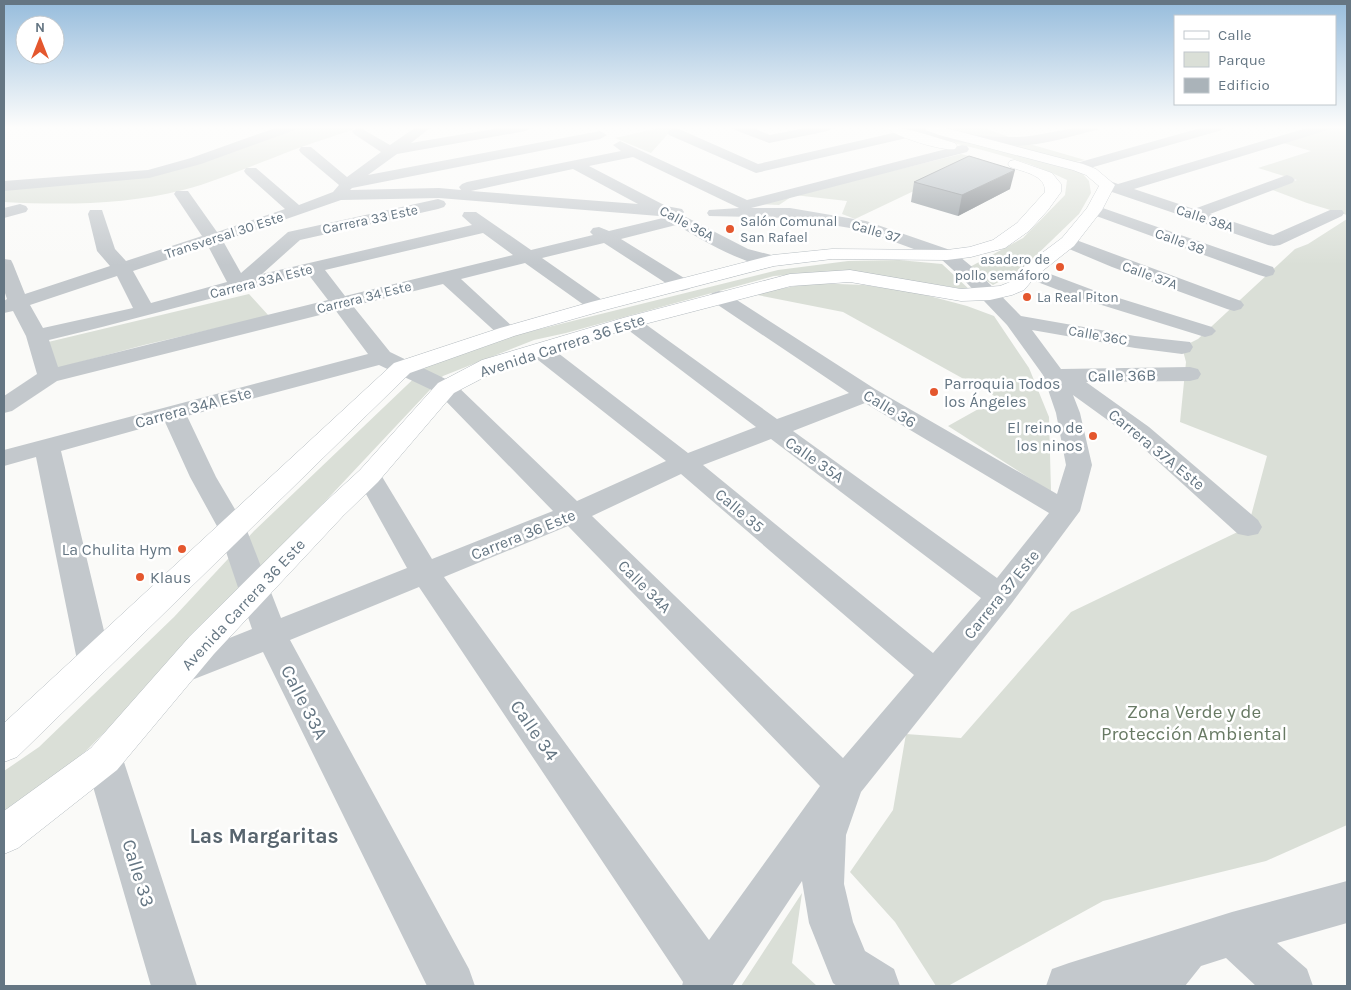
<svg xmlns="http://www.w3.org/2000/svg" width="1351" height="990" font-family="Karla,sans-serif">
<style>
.green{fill:#dadfd7}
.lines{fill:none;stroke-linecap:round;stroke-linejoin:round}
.secondary-casing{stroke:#b3babf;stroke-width:1}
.street{fill:#c3c8cc;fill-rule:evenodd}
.secondary{fill:#fff;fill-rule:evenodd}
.wall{fill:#929a9f}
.shaded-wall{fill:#777d82}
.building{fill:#aab3b9;stroke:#777d82}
.poi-dot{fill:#e4572e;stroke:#fff;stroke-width:2}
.labels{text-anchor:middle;stroke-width:5;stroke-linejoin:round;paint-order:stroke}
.far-street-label{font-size:14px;fill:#657683;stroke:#fff}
.far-poi-label{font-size:14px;fill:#657683;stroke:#fff;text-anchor:start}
.street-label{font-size:16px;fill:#657683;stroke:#fff}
.poi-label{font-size:16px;fill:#657683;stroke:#fff;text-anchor:start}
.near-street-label{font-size:19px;fill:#657683;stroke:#fff}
.near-park-label{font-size:19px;fill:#687a64;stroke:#fff}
.near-neighbourhood-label{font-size:21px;font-weight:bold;fill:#57646e;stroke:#fff}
</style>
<rect width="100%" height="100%" fill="#fafaf8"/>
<path class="green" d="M295 127H354L352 130C325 139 299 147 273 158 243 169 214 182 183 190 126 205 62 205 4 202V186L147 176Z
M663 127H674L651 153 615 138Z
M899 127H925L963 141 1051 162 1082 173 1089 181 1091 193 1079 214 1021 270 993 285 968 268 1023 238 1065 195 1067 180C1018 155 960 146 907 131Z
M948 127H981L1015 139 972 136Z
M1326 127H1347V215L1307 203 1270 189 1297 180 1258 168 1311 151 1280 142Z
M1026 143 1085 160 1072 163 1009 146Z
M961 154 981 159 855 219 842 214 847 201 794 195 779 205 758 204Z
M1347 219V825L1266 861 1103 901 948 986H936L895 922 850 872 893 810 906 734 961 738 1071 612 1248 527 1267 456 1180 422 1186 362 1182 347 1198 339 1295 249 1308 244Z
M899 260 942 264 970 290 849 271 774 276 566 333 534 340 443 376 194 641 87 750 4 820V771L39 747 174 617 254 531 427 366 508 337 778 270 848 261Z
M812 283 864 285 918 293 967 306 994 316 1029 368 1049 417 1051 492 948 426 998 398 843 312 752 294Z
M249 294 269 316 144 345 54 369 44 343Z
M802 893 792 963 817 986H741Z"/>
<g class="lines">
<g class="secondary-casing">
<path id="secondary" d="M886 127C909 127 932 137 955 143L957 146 955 149C944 152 892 136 886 127Z
M925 127H942L1083 164 1096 169 1115 185 1102 210 1074 246 1036 276 1024 290 1012 295 990 300 961 301 850 282 791 286 637 326 498 370 454 393 378 482 343 516 214 654 117 770 18 848 4 854V811L91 748 190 636 323 504 360 470 438 383 482 360 623 318 790 274 850 270 961 289 1000 286 1010 282 1022 268 1062 238 1087 208 1099 186 1086 175 1073 170 939 135 926 130Z
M1015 160 1052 173 1061 184V192L1048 210 1029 231 1005 248 971 257 947 260 832 259 774 266 605 310 514 336 410 373 17 757 4 762V723L394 363 500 328 591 302 773 255 832 249 947 250 970 247 993 240 1017 223 1045 192C1046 175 1024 172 1010 167L1008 164 1010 161Z"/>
</g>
<path class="street" d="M278 127H297L295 130 201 164 149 178 4 191V181L148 170 191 158Z
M359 127 390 145 416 127H431L411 143 505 127H533L526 131 397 154 368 175 600 131 607 135 600 139 352 188 350 190 439 188 461 190 459 187 462 184 467 182 621 151 613 145 620 141 747 200 962 145 967 146 969 149 967 152 751 208H790L866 221 953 251 977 271 1021 316 1135 336 1190 342 1193 347 1190 352 1182 354 1135 348 1032 330 1061 369 1190 367 1198 369 1201 374 1198 379 1190 381 1086 382 1149 427 1258 520 1262 527 1258 534 1248 536 1238 534 1131 437 1073 395 1080 413 1092 465 1080 511 1011 604 861 792 846 835 844 884 853 922 865 951 894 969 900 986H837L833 983 809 923 802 881 732 986H682L683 982 419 587 290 640 469 969 475 986H427L263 652 179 685 167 681 162 672 167 663 252 629 218 528 190 477 165 422 61 451 111 660 106 669 94 673 82 669 77 660 36 457 4 466V450L368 354 336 311 57 381 12 411 4 413V396L37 374 26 336 13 311 4 313V301L7 299 4 290V259L11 260 13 264 25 294 110 266 97 251 88 214 90 210H102L115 249 126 261 202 236 174 194 176 191H188L217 232 285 209 246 174 244 171 246 168H256L299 205 333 192 339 185 301 153 299 150 301 147H311L347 177 381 152 354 134 352 131ZM633 157 739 208 709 210 707 213 709 216 790 218 862 230 941 259 963 279 1007 325 1043 375 1056 413 1066 465 1057 494 875 389 726 293 719 291 712 293 709 297 712 301 849 393 777 419 637 318 630 316 623 318 620 322 623 326 756 427 688 453 549 346 541 344 533 346 530 351 533 356 666 461 577 501 454 383 390 352 353 306 443 284 500 336 507 338 514 336 518 332 514 328 461 279 525 263 591 310 598 312 605 310 608 306 605 302 542 258 604 243 675 289 682 291 689 289 692 285 689 281 621 239 676 225C700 238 753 272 779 265L782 261 779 257 748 249 682 215 684 212 682 209 666 206 589 166ZM573 169 638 204 471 191ZM439 198 659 216 663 218 609 231 599 227 593 228 590 232 593 235 531 250 476 212H464L462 216 472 225 262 274 300 240 438 209 444 207 446 204 444 201 438 199 288 232 241 273 223 241 341 200ZM483 233 513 255 345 296 325 270ZM208 246 227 282 151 303 133 271ZM308 274 328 300 58 367 49 340C136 319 221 295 308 274ZM117 276 133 308 43 328 30 305ZM379 365 438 393 553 511 432 559 378 470 369 468 360 470 356 476 407 568 281 618 246 528 216 477 187 416ZM865 403 1049 513 997 578 793 431ZM771 439 981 598 933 653 703 465ZM681 474 914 675 843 758 592 516ZM568 526 820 786 709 940 444 577Z
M733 127H751L770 135 810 127H835L828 131 769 143 735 130Z
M896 127C936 127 974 138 1015 137 1043 137 1070 125 1099 127L1097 130C1074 135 1051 143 1028 145 990 148 949 142 912 133L911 137 756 173 669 135 667 132 674 128 679 129 758 164 902 131 897 130Z
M1204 127H1224L1222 130 1083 170H1073L1071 167 1073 164Z
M1310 127H1330L1328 130 1134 189 1194 209 1287 175 1292 177 1295 180 1292 183 1210 214 1273 235 1330 210H1342L1344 213 1342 216 1280 245 1274 246 1268 245 1112 192 1102 188 1099 185 1102 182 1107 180 1118 184Z
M20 204 26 206 28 209 26 212 4 218V208Z
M1094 205 1273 267 1275 271 1273 275 1266 277 1259 275 1088 213 1086 210 1088 207Z
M1068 237 1241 301 1244 305 1241 309 1234 311 1227 309 1112 267 1062 246 1059 242 1062 238Z
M1029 266 1093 290 1212 327 1216 331 1212 335 1205 337 1079 298 1022 276 1020 272 1022 268Z
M104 743 117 748 123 759 197 986H151L85 759 91 748Z
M1347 881V923L1277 943 1307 969 1313 986H1256L1226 958 1201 966 1185 986H1046L1052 969 1069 963 1232 912Z"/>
<use href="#secondary" class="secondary"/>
</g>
<path class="wall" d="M914 182 1010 189 958 216 911 202Z"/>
<path class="shaded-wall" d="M1015 170 1010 189 958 216 962 195Z"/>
<path class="building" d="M969 156 1015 170 962 195 914 182Z"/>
<linearGradient id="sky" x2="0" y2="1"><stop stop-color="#96bcdc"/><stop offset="0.48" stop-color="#fdfdfc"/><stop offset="1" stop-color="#fdfdfc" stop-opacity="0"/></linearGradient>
<rect width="1351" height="265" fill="url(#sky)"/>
<g class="poi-dot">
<circle cx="730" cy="229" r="5"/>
<circle cx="1060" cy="267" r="5"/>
<circle cx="1027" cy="297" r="5"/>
<circle cx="934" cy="392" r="5"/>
<circle cx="1093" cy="436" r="5"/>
<circle cx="182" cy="549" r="5"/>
<circle cx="140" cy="577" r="5"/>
</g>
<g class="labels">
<g class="far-street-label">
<text transform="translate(1205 218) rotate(18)" y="5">Calle 38A</text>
<text transform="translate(370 219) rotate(-12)" y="5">Carrera 33 Este</text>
<text transform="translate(687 223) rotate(28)" y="5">Calle 36A</text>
<text transform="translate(876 231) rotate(16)" y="5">Calle 37</text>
<text transform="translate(224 235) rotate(-18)" y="5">Transversal 30 Este</text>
<text transform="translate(1180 241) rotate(20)" y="5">Calle 38</text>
<text transform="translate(1150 275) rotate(20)" y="5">Calle 37A</text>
<text transform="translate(261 281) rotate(-14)" y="5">Carrera 33A Este</text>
<text transform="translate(364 297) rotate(-14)" y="5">Carrera 34 Este</text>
<text transform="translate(1098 335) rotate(10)" y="5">Calle 36C</text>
</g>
<g class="far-poi-label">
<text x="740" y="226">Salón Comunal<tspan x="740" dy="16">San Rafael</tspan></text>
<text x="1050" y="264" text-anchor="end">asadero de<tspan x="1050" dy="16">pollo semáforo</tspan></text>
<text x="1037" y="302">La Real Piton</text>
</g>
<g class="street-label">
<text transform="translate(562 345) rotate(-18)" y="6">Avenida Carrera 36 Este</text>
<text transform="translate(1122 375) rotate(-1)" y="6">Calle 36B</text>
<text transform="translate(193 407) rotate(-15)" y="6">Carrera 34A Este</text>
<text transform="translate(890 408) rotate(31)" y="6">Calle 36</text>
<text transform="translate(1157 449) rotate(39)" y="6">Carrera 37A Este</text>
<text transform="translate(815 459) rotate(35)" y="6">Calle 35A</text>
<text transform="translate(740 510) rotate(40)" y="6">Calle 35</text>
<text transform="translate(523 534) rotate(-22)" y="6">Carrera 36 Este</text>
<text transform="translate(645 586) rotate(45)" y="6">Calle 34A</text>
<text transform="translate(1001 594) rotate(-51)" y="6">Carrera 37 Este</text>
<text transform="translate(243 604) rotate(-47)" y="6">Avenida Carrera 36 Este</text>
</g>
<g class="poi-label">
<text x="944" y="389">Parroquia Todos<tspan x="944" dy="18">los Ángeles</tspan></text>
<text x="1083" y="433" text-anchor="end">El reino de<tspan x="1083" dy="18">los ninos</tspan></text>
<text x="172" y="555" text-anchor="end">La Chulita Hym</text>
<text x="150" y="583">Klaus</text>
</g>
<g class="near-street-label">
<text transform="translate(305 702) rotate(63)" y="7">Calle 33A</text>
<text transform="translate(535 730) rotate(55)" y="7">Calle 34</text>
<text transform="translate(139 873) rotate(73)" y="7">Calle 33</text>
</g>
<g class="near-park-label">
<text x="1194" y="718">Zona Verde y de<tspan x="1194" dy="22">Protección Ambiental</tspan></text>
</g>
<g class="near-neighbourhood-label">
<text x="264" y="843">Las Margaritas</text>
</g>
</g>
<rect width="1351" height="990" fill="none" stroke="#657683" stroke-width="10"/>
<rect x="1174" y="15" width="162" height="90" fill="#ffffff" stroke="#c1c8cd"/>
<rect x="1184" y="31" width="25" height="8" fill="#ffffff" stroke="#c1c8cd"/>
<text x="1218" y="40" font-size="15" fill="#657683">Calle</text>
<rect x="1184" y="52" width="25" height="15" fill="#dadfd7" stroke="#c1c8cd"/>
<text x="1218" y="65" font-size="15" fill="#657683">Parque</text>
<rect x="1184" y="78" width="25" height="15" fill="#aab3b9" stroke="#c1c8cd"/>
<text x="1218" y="90" font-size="15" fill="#657683">Edificio</text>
<g transform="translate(40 40)"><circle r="24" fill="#ffffff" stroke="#c1c8cd"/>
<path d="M0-4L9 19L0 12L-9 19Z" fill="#e4572e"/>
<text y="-8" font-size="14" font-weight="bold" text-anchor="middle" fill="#657683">N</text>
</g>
</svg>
